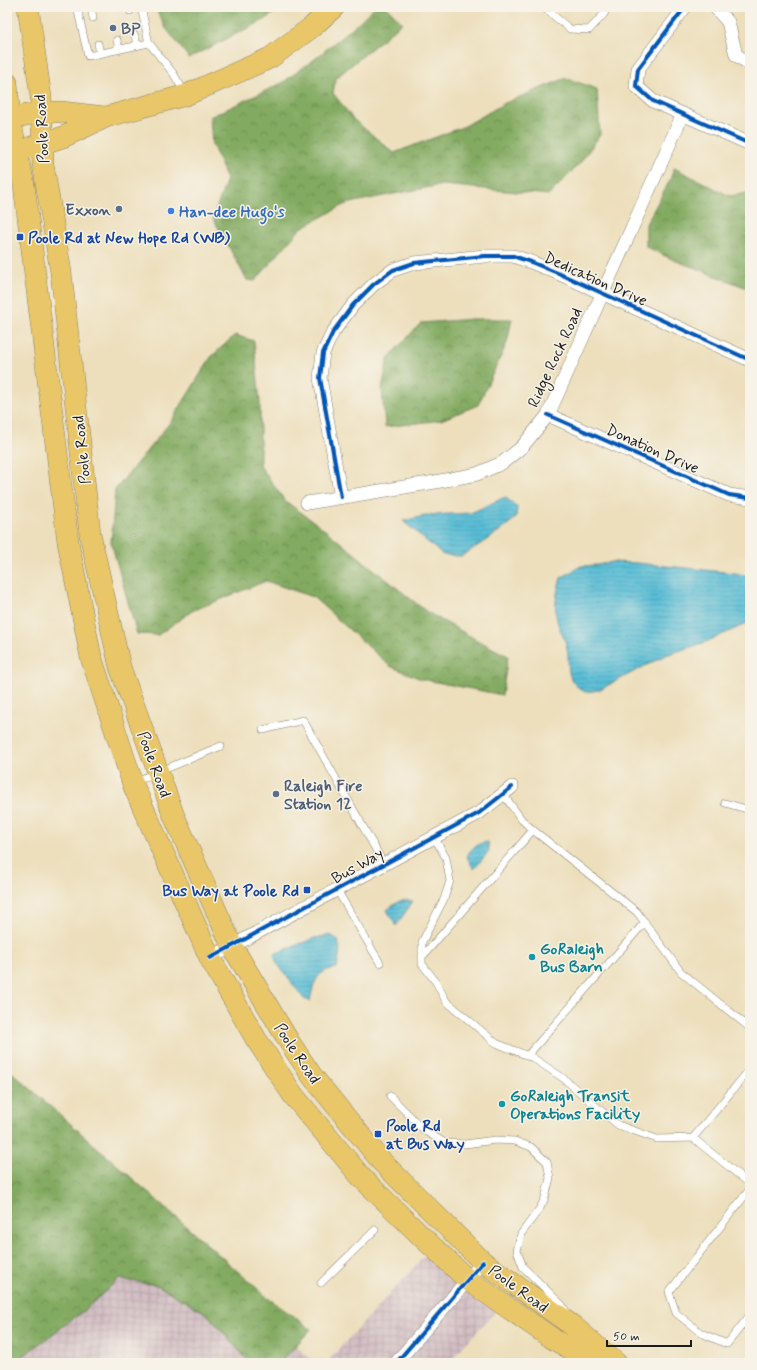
<svg xmlns="http://www.w3.org/2000/svg" width="757" height="1370" font-family="Mynerve,sans-serif">
<style>
.industrial{fill:url(#industrial-grid)}
.forest{fill:url(#forest-crowns);stroke:#4f633e}
.water{fill:url(#water-rules);stroke:#3a6c79}
.lines{fill:none;stroke-linecap:round;stroke-linejoin:round}
.lane-casing{stroke:#847e6c;stroke-width:8}
.street-casing{stroke:#847e6c;stroke-width:14}
.primary-casing{stroke:#847e6c;stroke-width:22}
.lane{stroke:#fff;stroke-width:7}
.street{stroke:#fff;stroke-width:13}
.primary{stroke:#e9c769;stroke-width:21}
.cycleway-casing{stroke:#f7f3e8;stroke-width:6}
.cycleway{stroke:#0057b8;stroke-width:4}
.service-dot{fill:#5c6f8a;stroke:#f7f3e8;stroke-width:1.5}
.shop-dot{fill:#3f7fe0;stroke:#f7f3e8;stroke-width:1.5}
.transit-dot{fill:#1a4fb4;stroke:#f7f3e8;stroke-width:1.5}
.culture-dot{fill:#0f9aa8;stroke:#f7f3e8;stroke-width:1.5}
.labels{text-anchor:middle;stroke-width:3;stroke-linejoin:round;paint-order:stroke}
.service-label{font-size:16px;font-weight:bold;fill:#4e5e75;stroke:#f7f3e8;text-anchor:start}
.street-label{font-size:16px;fill:#1c1c1c;stroke:#f7f3e8}
.shop-label{font-size:16px;font-weight:bold;fill:#366cbe;stroke:#f7f3e8;text-anchor:start}
.transit-label{font-size:16px;font-weight:bold;fill:#164399;stroke:#f7f3e8;text-anchor:start}
.culture-label{font-size:16px;font-weight:bold;fill:#0d838f;stroke:#f7f3e8;text-anchor:start}
</style>
<defs>
<pattern id="industrial-grid" width="8" height="8" patternUnits="userSpaceOnUse"><rect width="8" height="8" fill="#d2bec3"/><path d="M0 4h8M4 0v8" fill="none" stroke="#b4a3a7"/></pattern>
<pattern id="forest-crowns" width="20" height="18" patternUnits="userSpaceOnUse"><rect width="20" height="18" fill="#82aa61"/><path d="M2 6a3 3 0 1 1 6 0M12 15a3 3 0 1 1 6 0" fill="none" stroke="#6a8a4f"/></pattern>
<pattern id="water-rules" width="6" height="5" patternUnits="userSpaceOnUse"><rect width="6" height="5" fill="#58bdd6"/><path d="M0 2.5h6" fill="none" stroke="#4ca2b7"/></pattern>
</defs>
<rect width="100%" height="100%" fill="#f7f3e8"/>
<filter id="ink" filterUnits="userSpaceOnUse"><feTurbulence type="fractalNoise" baseFrequency=".025" numOctaves="2"/><feDisplacementMap in="SourceGraphic" scale="8" xChannelSelector="R" yChannelSelector="G"/><feConvolveMatrix kernelMatrix="1 2 1 2 8 2 1 2 1" color-interpolation-filters="sRGB"/></filter>
<filter id="wash" filterUnits="userSpaceOnUse"><feTurbulence type="fractalNoise" baseFrequency=".012" numOctaves="4" result="noise"/><feDisplacementMap in="SourceGraphic" scale="16" xChannelSelector="R" yChannelSelector="G"/><feGaussianBlur stdDeviation="0.9" result="paint"/><feColorMatrix in="noise" values="0 0 0 0 0 0 0 0 0 0 0 0 0 0 0 0 0 1.4 0 .05"/><feComposite in="paint" operator="in"/></filter>
<g filter="url(#wash)">
<rect width="100%" height="100%" fill="#eddfbc"/>
<path class="industrial" d="M7 1092 315 1363H7Z
M428 1252 496 1311 448 1363H326Z"/>
<path class="forest" d="M155 7H281L266 19 189 58 165 27Z
M374 7H387L402 23 336 78 333 93 353 119 394 153 465 126 505 103 566 78 597 89 600 135 580 163 549 195 442 185 383 196 346 204 301 228 255 281 247 280 213 218 227 179 212 144 210 117 282 83 316 58 358 23Z
M674 168 730 196 748 193 750 191V289L674 260 646 247V224L670 180Z
M473 319H512L507 343 478 405 441 420 385 427 382 389 388 358 421 323Z
M235 335 254 341 260 402V466L285 501 320 526 427 612 477 640 508 656 502 695 421 679 390 666 313 597 266 581 192 611 158 635 137 634 111 542 115 490 172 420 211 357Z
M7 1068 268 1298 311 1329 280 1363H250L207 1314 157 1285 119 1279 82 1312 14 1363H7Z"/>
<path class="water" d="M505 497 517 507 516 518 494 535 462 556 443 555 403 521 429 515 471 513Z
M612 562 636 563 735 573 750 576V622L706 642 666 655 599 690 585 692C561 678 572 665 566 644 564 637 560 630 558 624 553 609 557 591 561 578L581 566 598 565Z
M488 842 489 851 474 869 467 857C471 847 477 844 488 842Z
M407 900 413 901 396 926 387 910 398 902Z
M331 935 338 940 340 950 337 968C316 970 314 983 310 1001L304 999 276 962 274 954 315 938Z"/>
</g>
<g filter="url(#ink)">
<g class="lines">
<g class="lane-casing">
<path id="lane" d="M77 7 88 56 149 43 173 73 185 93
M91 7 93 18
M129 7 130 11
M141 7 149 43
M543 7 570 29 589 30 604 14 608 7
M135 36 137 45
M117 40 119 49
M98 44 100 53
M263 730 303 720 384 864
M134 782 221 746
M503 794 522 820 533 830 637 912 681 972 750 1028
M725 803 750 810
M434 837 446 858 450 881 444 899 422 942V964L436 982 446 1001 496 1043 533 1058 563 1078 618 1125 657 1139 693 1138 750 1184
M337 890 380 963
M422 957 533 830
M527 1056 645 922
M390 1096 425 1131 445 1143 465 1144 495 1140 515 1141 531 1147 547 1162 550 1178 545 1198 540 1208 521 1234 517 1251 523 1267 562 1305 567 1313
M693 1138 750 1069
M750 1189 669 1292 676 1313 701 1333 727 1344 750 1315
M321 1283 375 1230"/>
</g>
<g class="street-casing">
<path id="street" d="M685 7 638 69 636 86 653 101 750 144
M715 7 728 22 736 55 750 64
M548 415 729 495 750 498
M341 497 320 378 323 353 333 332 353 305 374 284 393 270 414 263 485 256H513L531 262 560 274 750 360
M307 503 435 482 477 474 502 463 522 447 548 415 683 114
M210 958 479 813 512 787
M396 1363 483 1262"/>
</g>
<g class="primary-casing">
<path id="primary" d="M28 7 41 97 43 164 61 272 90 534 120 667 174 816 232 946 288 1040 312 1076 383 1163 483 1262 573 1326 616 1363
M7 83 10 119 24 185 68 542 91 657 134 787 210 958 256 1039 293 1095 361 1177 419 1234 468 1280 553 1339 595 1363
M7 119 41 112H61L105 117
M31 147 63 137 106 117 186 95 270 58 312 27 334 7"/>
</g>
<use href="#lane" class="lane"/>
<use href="#street" class="street"/>
<use href="#primary" class="primary"/>
<g class="cycleway-casing">
<path id="cycleway" d="M685 7 638 69 636 86 653 101 750 144
M548 415 729 495 750 498
M341 497 320 378 323 353 333 332 353 305 374 284 393 270 414 263 485 256H513L531 262 560 274 750 360
M210 958 479 813 512 787
M396 1363 483 1262"/>
</g>
<use href="#cycleway" class="cycleway"/>
</g>
</g>
<g class="service-dot">
<circle cx="113" cy="28" r="4"/>
<circle cx="119" cy="209" r="4"/>
<circle cx="276" cy="794" r="4"/>
</g>
<circle class="shop-dot" cx="171" cy="211" r="4"/>
<g class="transit-dot">
<rect x="16" y="233" width="8" height="8" rx="2"/>
<rect x="303" y="886" width="8" height="8" rx="2"/>
<rect x="374" y="1130" width="8" height="8" rx="2"/>
</g>
<g class="culture-dot">
<circle cx="532" cy="957" r="4"/>
<circle cx="502" cy="1104" r="4"/>
</g>
<g class="labels">
<g class="service-label">
<text x="121" y="34">BP</text>
<text x="111" y="215" text-anchor="end">Exxon</text>
<text x="284" y="791">Raleigh Fire<tspan x="284" dy="18">Station 12</tspan></text>
</g>
<g class="street-label">
<text transform="translate(41 129) rotate(-93)" y="6">Poole Road</text>
<text transform="translate(596 278) rotate(24)" y="6">Dedication Drive</text>
<text transform="translate(554 357) rotate(-65)" y="6">Ridge Rock Road</text>
<text transform="translate(653 448) rotate(24)" y="6">Donation Drive</text>
<text transform="translate(81 450) rotate(-96)" y="6">Poole Road</text>
<text transform="translate(155 764) rotate(70)" y="6">Poole Road</text>
<text transform="translate(357 865) rotate(-29)" y="6">Bus Way</text>
<text transform="translate(298 1053) rotate(56)" y="6">Poole Road</text>
<text transform="translate(519 1288) rotate(36)" y="6">Poole Road</text>
</g>
<g class="shop-label">
<text x="179" y="217">Han-dee Hugo's</text>
</g>
<g class="transit-label">
<text x="28" y="243">Poole Rd at New Hope Rd (WB)</text>
<text x="299" y="896" text-anchor="end">Bus Way at Poole Rd</text>
<text x="386" y="1131">Poole Rd<tspan x="386" dy="18">at Bus Way</tspan></text>
</g>
<g class="culture-label">
<text x="540" y="954">GoRaleigh<tspan x="540" dy="18">Bus Barn</tspan></text>
<text x="510" y="1101">GoRaleigh Transit<tspan x="510" dy="18">Operations Facility</tspan></text>
</g>
</g>
<rect width="757" height="1370" fill="none" stroke="#f7f3e8" stroke-width="24"/>
<path d="M607 1340v6h84v-6" fill="none" stroke="#1c1c1c" stroke-width="2"/>
<text x="613" y="1340" font-size="12" fill="#1c1c1c" stroke="#f7f3e8" stroke-width="3" paint-order="stroke">50 m</text>
</svg>
